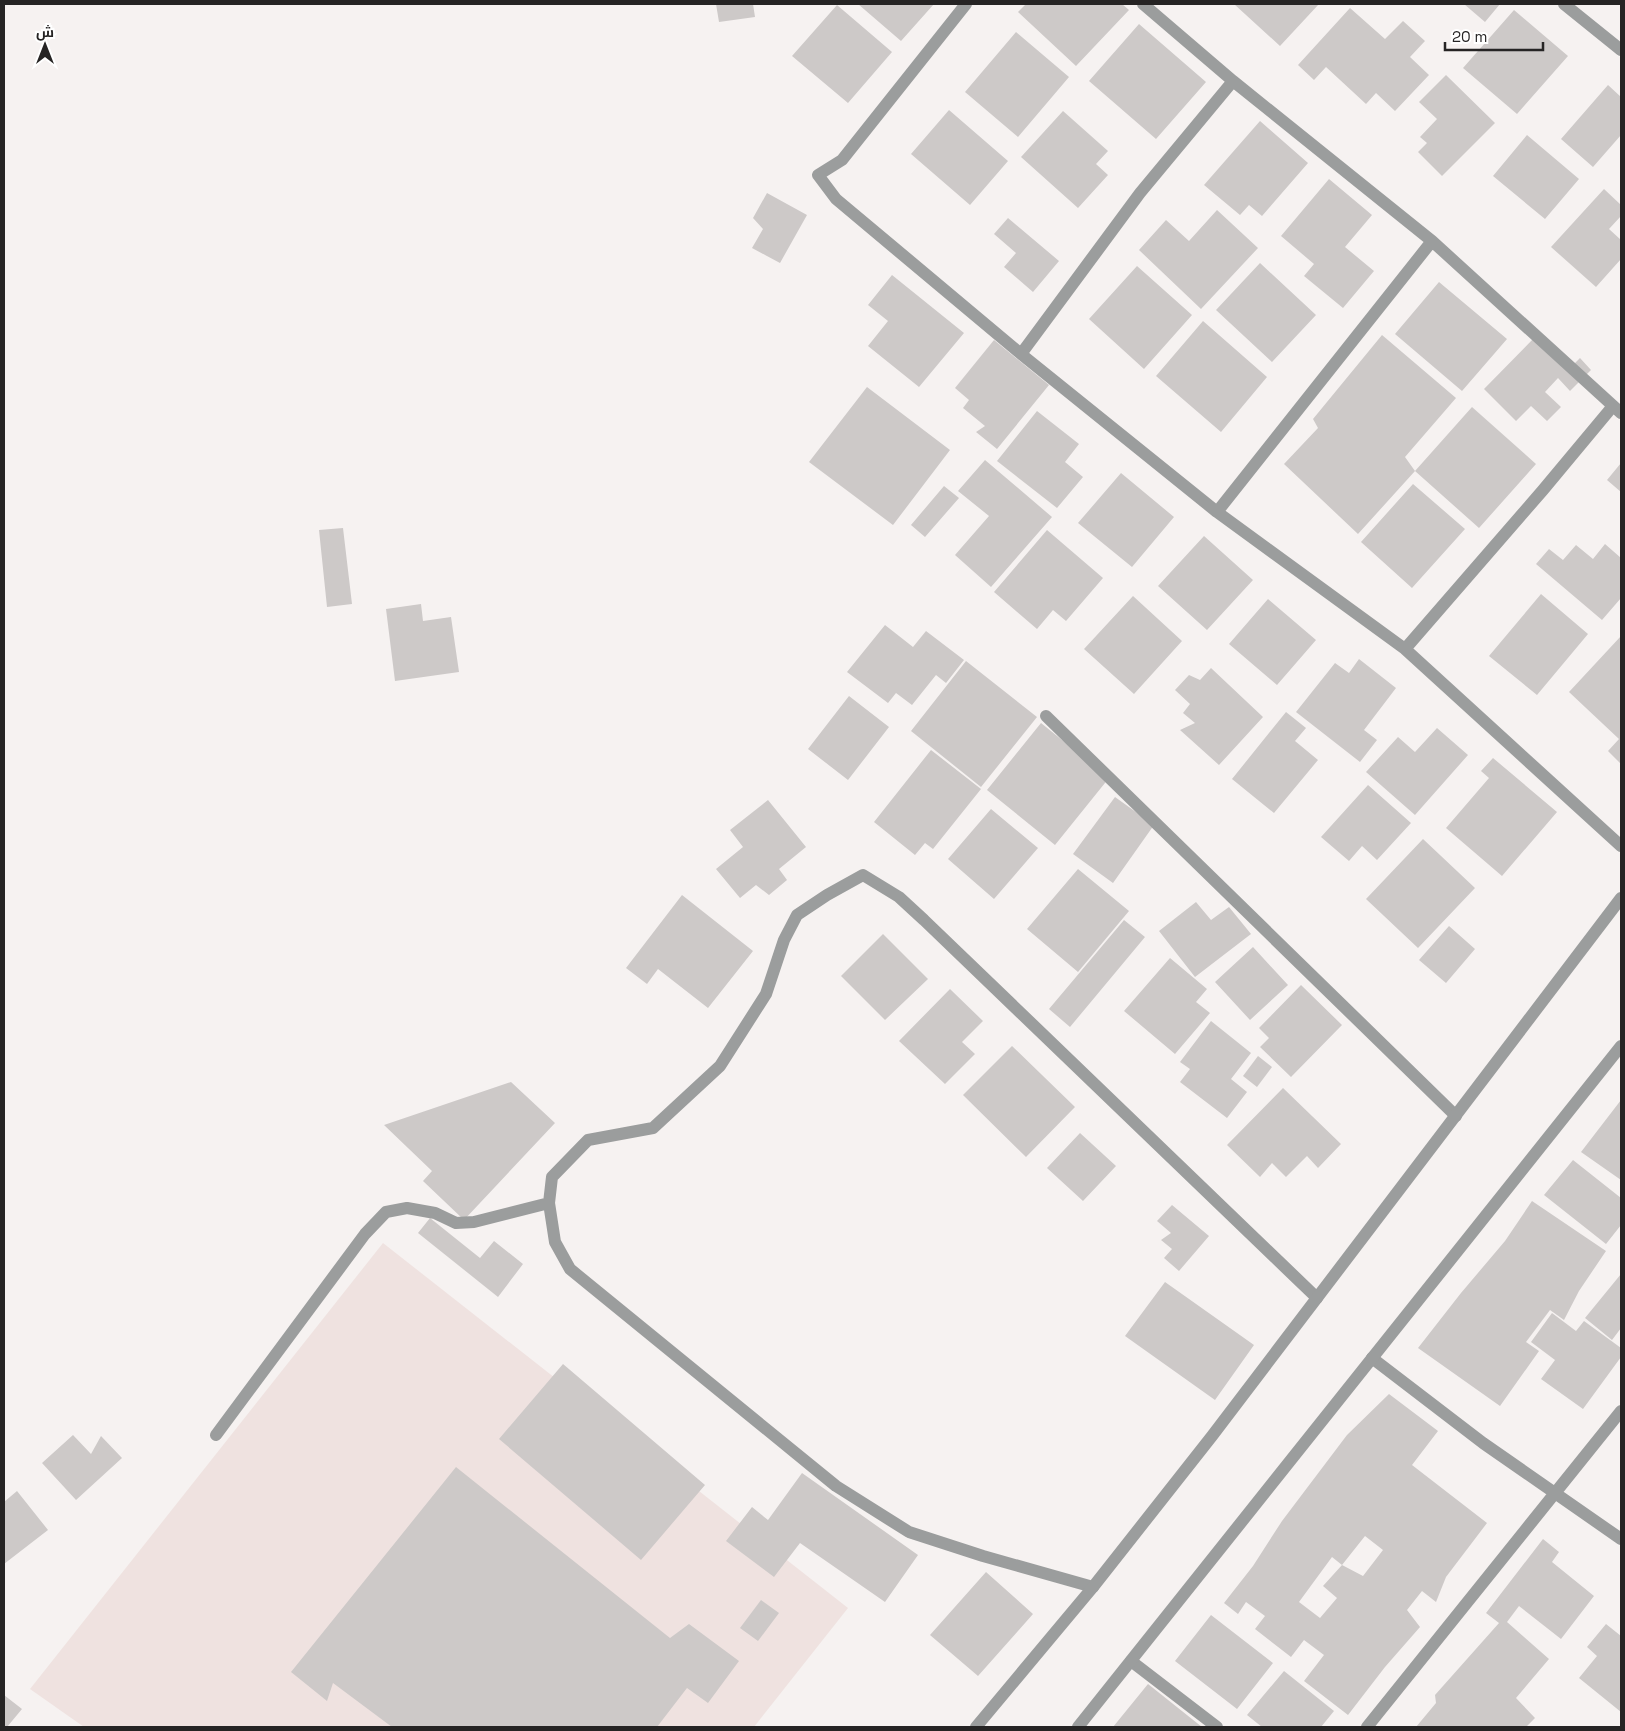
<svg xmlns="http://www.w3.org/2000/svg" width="1625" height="1731" font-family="'Space Grotesk',Cairo,sans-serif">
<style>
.built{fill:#efe2e0}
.building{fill:#cdc9c8;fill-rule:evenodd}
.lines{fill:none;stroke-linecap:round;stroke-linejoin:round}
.minor{stroke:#9b9d9d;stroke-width:12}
.tertiary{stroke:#9b9d9d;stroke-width:12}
</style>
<rect width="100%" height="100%" fill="#f6f2f1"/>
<path class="built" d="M383 1243 848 1608 754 1727H84L30 1689Z"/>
<path class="building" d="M716 4H753L755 17 719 22Z
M858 4H934L901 41Z
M1026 4H1122L1129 10 1076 66 1018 12Z
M1234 4H1319L1280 46Z
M1464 4H1500L1485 22Z
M837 5 892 52 848 103 792 56Z
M1350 8 1385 39 1403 21 1425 41 1410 57 1429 75 1395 111 1376 93 1366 104 1326 67 1314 80 1298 65Z
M1514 10 1568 56 1517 114 1463 68Z
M1139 24 1206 82 1156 139 1089 81Z
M1016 32 1069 77 1018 137 965 92Z
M1446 75 1495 123 1442 176 1418 152 1427 143 1420 137 1437 119 1419 102Z
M1608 85 1621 97V135L1593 167 1561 139Z
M949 110 1008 161 970 205 911 154Z
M1063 111 1108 151 1096 164 1108 175 1078 208 1021 157Z
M1260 121 1308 163 1262 216 1249 205 1240 215 1204 185Z
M1527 135 1579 179 1545 219 1493 176Z
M1329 179 1372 215 1345 247 1374 271 1343 308 1304 276 1314 264 1281 236Z
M1604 189 1621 205V216L1609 229 1621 240V259L1596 287 1551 247Z
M767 193 807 215 780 263 752 248 763 229 753 218Z
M1217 210 1258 248 1201 309 1139 250 1166 220 1189 241Z
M1008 218 1059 261 1033 292 1004 267 1016 253 994 234Z
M1260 263 1316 315 1272 362 1216 310Z
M1137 266 1192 315 1144 369 1089 319Z
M892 275 964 333 919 387 868 346 888 321 868 305Z
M1439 282 1507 339 1462 391 1395 334Z
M1203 321 1267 377 1221 432 1156 376Z
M1382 335 1456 398 1405 457 1415 471 1358 534 1284 464 1318 428 1313 419Z
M1535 337 1568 370 1580 358 1591 370 1570 391 1558 378 1545 392 1561 407 1547 421 1531 406 1516 421 1484 389Z
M994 340 1049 385 997 449 976 432 985 426 963 408 969 400 955 388Z
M867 387 950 450 893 525 809 462Z
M1472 407 1536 464 1479 528 1415 471Z
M1037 411 1079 444 1065 462 1083 477 1057 508 997 461Z
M985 460 1052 517 991 587 955 555 989 516 958 491Z
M1621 463V492L1607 480Z
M1121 473 1174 517 1132 567 1078 523Z
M1413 484 1465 529 1412 588 1361 542Z
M944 486 959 498 925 537 911 525Z
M343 528 352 604 327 607 319 530Z
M1047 530 1103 578 1066 621 1053 610 1037 629 994 592Z
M1204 536 1253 580 1207 630 1158 586Z
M1605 544 1621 558V598L1602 620 1536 564 1549 549 1563 560 1576 545 1593 559Z
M1541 594 1588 634 1537 695 1489 656Z
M1133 596 1182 641 1134 694 1084 649Z
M1268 599 1316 640 1277 685 1229 644Z
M421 604 423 621 451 617 459 672 395 681 386 609Z
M885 625 913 647 926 631 964 660 946 683 936 675 912 705 896 693 888 703 847 672Z
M1621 636V764L1608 751 1619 739 1569 692Z
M1359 659 1396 688 1364 730 1377 740 1360 762 1296 712 1335 663 1349 673Z
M966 661 1037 717 981 787 911 731Z
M1211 668 1263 717 1219 765 1180 730 1195 723 1183 713 1190 704 1175 690 1189 675 1200 680Z
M849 696 889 727 848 780 808 749Z
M1286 712 1306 728 1295 741 1318 760 1274 813 1232 779Z
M1041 723 1109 778 1055 845 987 790Z
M1437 728 1468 755 1415 815 1366 772 1398 737 1415 752Z
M931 750 981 789 933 849 925 843 915 855 874 822Z
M1493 758 1557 812 1502 876 1446 828 1489 778 1481 771Z
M1368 785 1411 823 1377 860 1362 846 1349 861 1321 837Z
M1115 797 1154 825 1113 883 1073 854Z
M768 800 806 847 779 869 787 880 769 895 756 885 740 898 716 869 743 847 730 830Z
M991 809 1038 848 994 899 948 859Z
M1423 839 1475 888 1418 948 1366 899Z
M1078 869 1129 911 1078 972 1027 929Z
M682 895 753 951 708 1008 658 969 647 984 626 968Z
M1196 902 1211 920 1229 907 1251 934 1195 977 1159 931Z
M1124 920 1145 937 1070 1027 1049 1009Z
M1449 926 1475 949 1446 983 1419 960Z
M883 934 928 979 885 1020 841 976Z
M1253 947 1288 985 1250 1020 1215 982Z
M1170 958 1207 989 1196 1002 1210 1013 1175 1054 1124 1011Z
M1301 985 1342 1025 1291 1077 1260 1047 1269 1038 1259 1028Z
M950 989 983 1021 962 1042 975 1054 945 1084 899 1041Z
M1211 1021 1251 1053 1231 1079 1247 1092 1227 1118 1180 1082 1190 1069 1180 1062Z
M1012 1046 1075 1107 1026 1157 963 1095Z
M1258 1056 1272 1067 1257 1087 1243 1076Z
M511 1082 555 1123 464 1220 423 1181 432 1171 384 1125Z
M1283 1088 1341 1144 1318 1168 1307 1156 1286 1177 1272 1163 1260 1177 1227 1145Z
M1621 1100V1180L1581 1152Z
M1080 1133 1116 1166 1083 1201 1047 1168Z
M1573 1160 1621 1198V1225L1606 1244 1544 1195Z
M1532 1201 1606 1251 1579 1291 1564 1320 1550 1310 1526 1342 1539 1351 1500 1406 1418 1348 1461 1293 1505 1241Z
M1172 1205 1209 1236 1179 1271 1164 1258 1172 1249 1161 1240 1171 1233 1157 1221Z
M430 1218 480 1258 494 1241 523 1264 498 1297 418 1233Z
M1621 1274V1328L1612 1340 1585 1318Z
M1165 1282 1254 1345 1215 1400 1125 1336Z
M1552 1313 1576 1331 1584 1321 1621 1348V1357L1583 1409 1541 1379 1555 1360 1531 1342Z
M563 1364 705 1485 641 1560 499 1439Z
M1389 1394 1438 1431 1412 1465 1487 1523 1446 1577 1436 1602 1422 1591 1407 1610 1420 1627 1385 1667 1348 1715 1304 1681 1324 1655 1304 1640 1291 1657 1255 1629 1265 1616 1246 1602 1238 1614 1224 1603 1253 1566 1282 1521 1347 1435ZM1365 1536 1383 1550 1363 1576 1342 1565 1323 1586 1337 1598 1320 1618 1299 1602 1332 1557 1342 1565Z
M73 1435 91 1454 101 1436 122 1458 76 1500 42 1463Z
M456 1467 670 1638 689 1624 739 1661 708 1703 687 1688 657 1727H392L333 1683 327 1701 291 1672Z
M802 1473 918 1555 885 1602 800 1543 774 1577 726 1541 752 1507 768 1520Z
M17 1491 48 1530 4 1564V1502Z
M1543 1539 1559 1552 1552 1562 1594 1596 1561 1639 1519 1606 1507 1622 1549 1659 1516 1698 1535 1718 1526 1727H1416L1436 1703 1435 1695 1499 1623 1486 1613Z
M986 1572 1033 1614 978 1676 930 1635Z
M761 1600 779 1613 758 1641 740 1628Z
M1211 1615 1273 1663 1237 1709 1175 1661Z
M1606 1624 1621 1636V1712L1579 1678 1597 1656 1587 1647Z
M1284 1671 1334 1711 1321 1727H1262L1247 1715Z
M1148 1684 1202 1727H1113Z
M4 1695 22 1709 7 1727H4Z"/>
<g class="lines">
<path class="minor" d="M966 4 842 160 818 175 836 199 1021 354 1217 512 1405 649 1621 846
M1143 4 1233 81 1432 241 1621 413
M1564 4 1621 50
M1021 354 1140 193 1233 81
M1217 512 1432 241
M1405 649 1543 490 1613 406
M1046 716 1456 1116
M1372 1358 1483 1443 1621 1539
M216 1435 365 1234 386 1212 407 1208 435 1213 456 1223 474 1222 549 1203
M1093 1587 983 1556 909 1532 836 1486 570 1269 555 1242 549 1203 552 1177 588 1140 653 1128 720 1066 766 994 784 940 797 915 827 895 863 875 899 897 924 920 1317 1298
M1131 1661 1217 1727
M1367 1727 1621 1411"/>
<path class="tertiary" d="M976 1727 1093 1587 1212 1436 1621 898
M1078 1727 1621 1046"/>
</g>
<rect width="1625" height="1731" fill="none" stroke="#262424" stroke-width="10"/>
<g transform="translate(45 45)" stroke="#ffffff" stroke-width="4" paint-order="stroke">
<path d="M0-4L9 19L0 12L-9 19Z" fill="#262424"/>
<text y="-8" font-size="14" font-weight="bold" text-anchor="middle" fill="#262424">ش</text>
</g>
<path d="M1445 42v8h98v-8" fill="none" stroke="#262424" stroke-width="2.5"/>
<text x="1452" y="42" font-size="15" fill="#262424" stroke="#ffffff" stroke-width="4" paint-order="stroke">20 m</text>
</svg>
